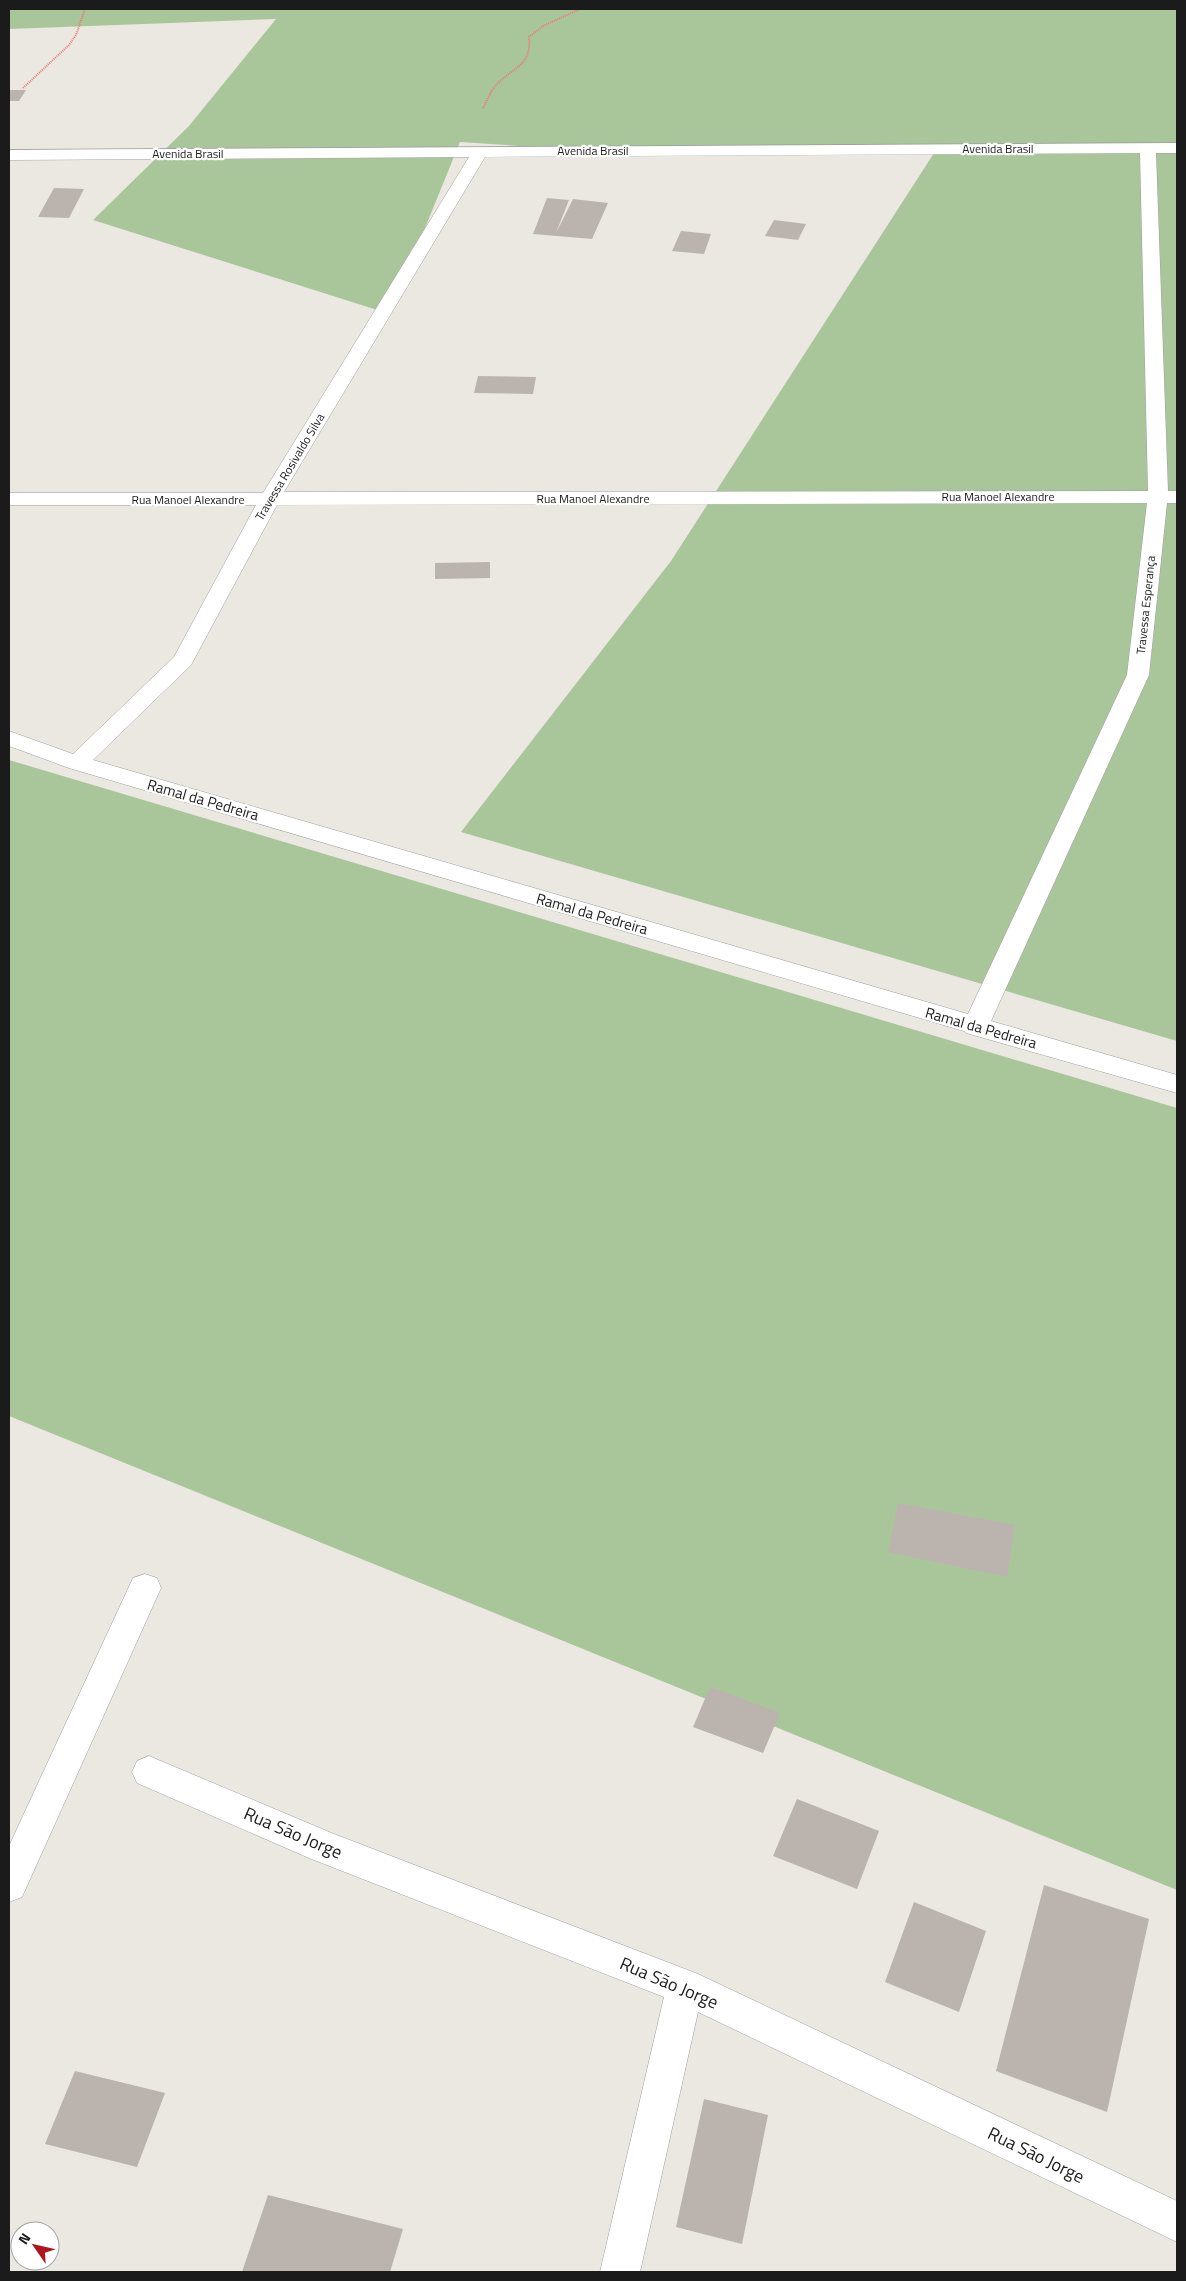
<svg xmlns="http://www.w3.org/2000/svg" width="1186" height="2281" font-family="'Titillium Web',sans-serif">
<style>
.forest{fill:#a9c69a}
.building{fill:#bbb3ae}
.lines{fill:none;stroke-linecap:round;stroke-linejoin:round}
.minor-casing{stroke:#9f9f9f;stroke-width:1}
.path{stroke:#e97b74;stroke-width:2;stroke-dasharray:1 1;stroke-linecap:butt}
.minor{fill:#fff;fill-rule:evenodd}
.labels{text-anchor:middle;stroke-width:4.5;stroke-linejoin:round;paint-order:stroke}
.far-street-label{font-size:12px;fill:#1b1b1b;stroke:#fff}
.street-label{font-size:15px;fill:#1b1b1b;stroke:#fff}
.near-street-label{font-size:18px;fill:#1b1b1b;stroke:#fff}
</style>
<rect width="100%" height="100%" fill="#ebe7e1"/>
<path class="forest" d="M9 9H1177V1041L461 832 671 561 936 150 536 147 460 142 390 314 93 220 189 126 276 19 9 29Z
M9 760 1177 1108V1890L9 1416Z"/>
<path class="building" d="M9 90H26L19 101H9Z
M54 188 84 189 69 218 38 217Z
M547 198 569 200 556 233 573 199 608 203 592 239 533 234Z
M774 220 806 224 798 240 765 236Z
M681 231 711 234 704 254 672 251Z
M478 376 536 377 533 394 474 393Z
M490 562V578L435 579V563Z
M898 1503 1015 1525 1007 1577 888 1552Z
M710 1687 780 1713 763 1753 693 1727Z
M797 1799 879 1831 857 1889 773 1856Z
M1044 1885 1149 1919 1107 2112 996 2071Z
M914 1902 986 1931 959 2012 885 1982Z
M75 2071 165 2093 137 2167 45 2144Z
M704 2099 768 2115 742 2244 676 2227Z
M268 2195 403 2229 390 2272H242Z"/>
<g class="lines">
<g class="minor-casing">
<path id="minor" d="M1177 143V153H1156L1168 491H1177V503H1167L1149 675 991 1021 1177 1075V1093L966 1033 964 1031 69 768 9 746V731L73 754 174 657 256 505H9V493H263L469 157 9 160V150ZM1140 153 1148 491 284 492 485 157ZM1147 503 1127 675 968 1014 93 760 191 665 277 505Z
M145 1574 157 1578 161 1588 22 1897 9 1902V1846L133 1578Z
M149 1756 334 1834 698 1974 1177 2201V2242L698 2012 640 2272H600L664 1997 309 1858 137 1783 132 1772 137 1761Z"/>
</g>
<path class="path" d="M23 88 69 45 76 35 85 9
M483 108C487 100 491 90 497 84 514 67 532 65 529 37L543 26 580 9"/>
<use href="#minor" class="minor"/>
</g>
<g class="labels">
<g class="far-street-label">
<text x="998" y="153">Avenida Brasil</text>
<text x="593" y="155">Avenida Brasil</text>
<text x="188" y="158">Avenida Brasil</text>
<text transform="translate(290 467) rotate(-59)" y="4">Travessa Rosivaldo Silva</text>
<text x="998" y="501">Rua Manoel Alexandre</text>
<text x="593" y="503">Rua Manoel Alexandre</text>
<text x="188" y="504">Rua Manoel Alexandre</text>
<text transform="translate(1146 605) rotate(-84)" y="4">Travessa Esperança</text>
</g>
<g class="street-label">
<text transform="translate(203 800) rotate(16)" y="5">Ramal da Pedreira</text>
<text transform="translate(592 914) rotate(16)" y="5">Ramal da Pedreira</text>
<text transform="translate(981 1028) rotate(16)" y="5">Ramal da Pedreira</text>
</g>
<g class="near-street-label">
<text transform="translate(293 1833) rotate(23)" y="6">Rua São Jorge</text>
<text transform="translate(669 1983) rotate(23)" y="6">Rua São Jorge</text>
<text transform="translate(1036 2155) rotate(26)" y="6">Rua São Jorge</text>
</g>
</g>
<rect width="1186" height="2281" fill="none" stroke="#1b1b1b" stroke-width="20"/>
<g transform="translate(35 2246) rotate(304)"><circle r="24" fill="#ffffff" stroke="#a4a4a4"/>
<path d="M0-4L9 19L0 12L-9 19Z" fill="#b0151b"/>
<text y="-8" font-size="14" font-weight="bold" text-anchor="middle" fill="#1b1b1b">N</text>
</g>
</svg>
